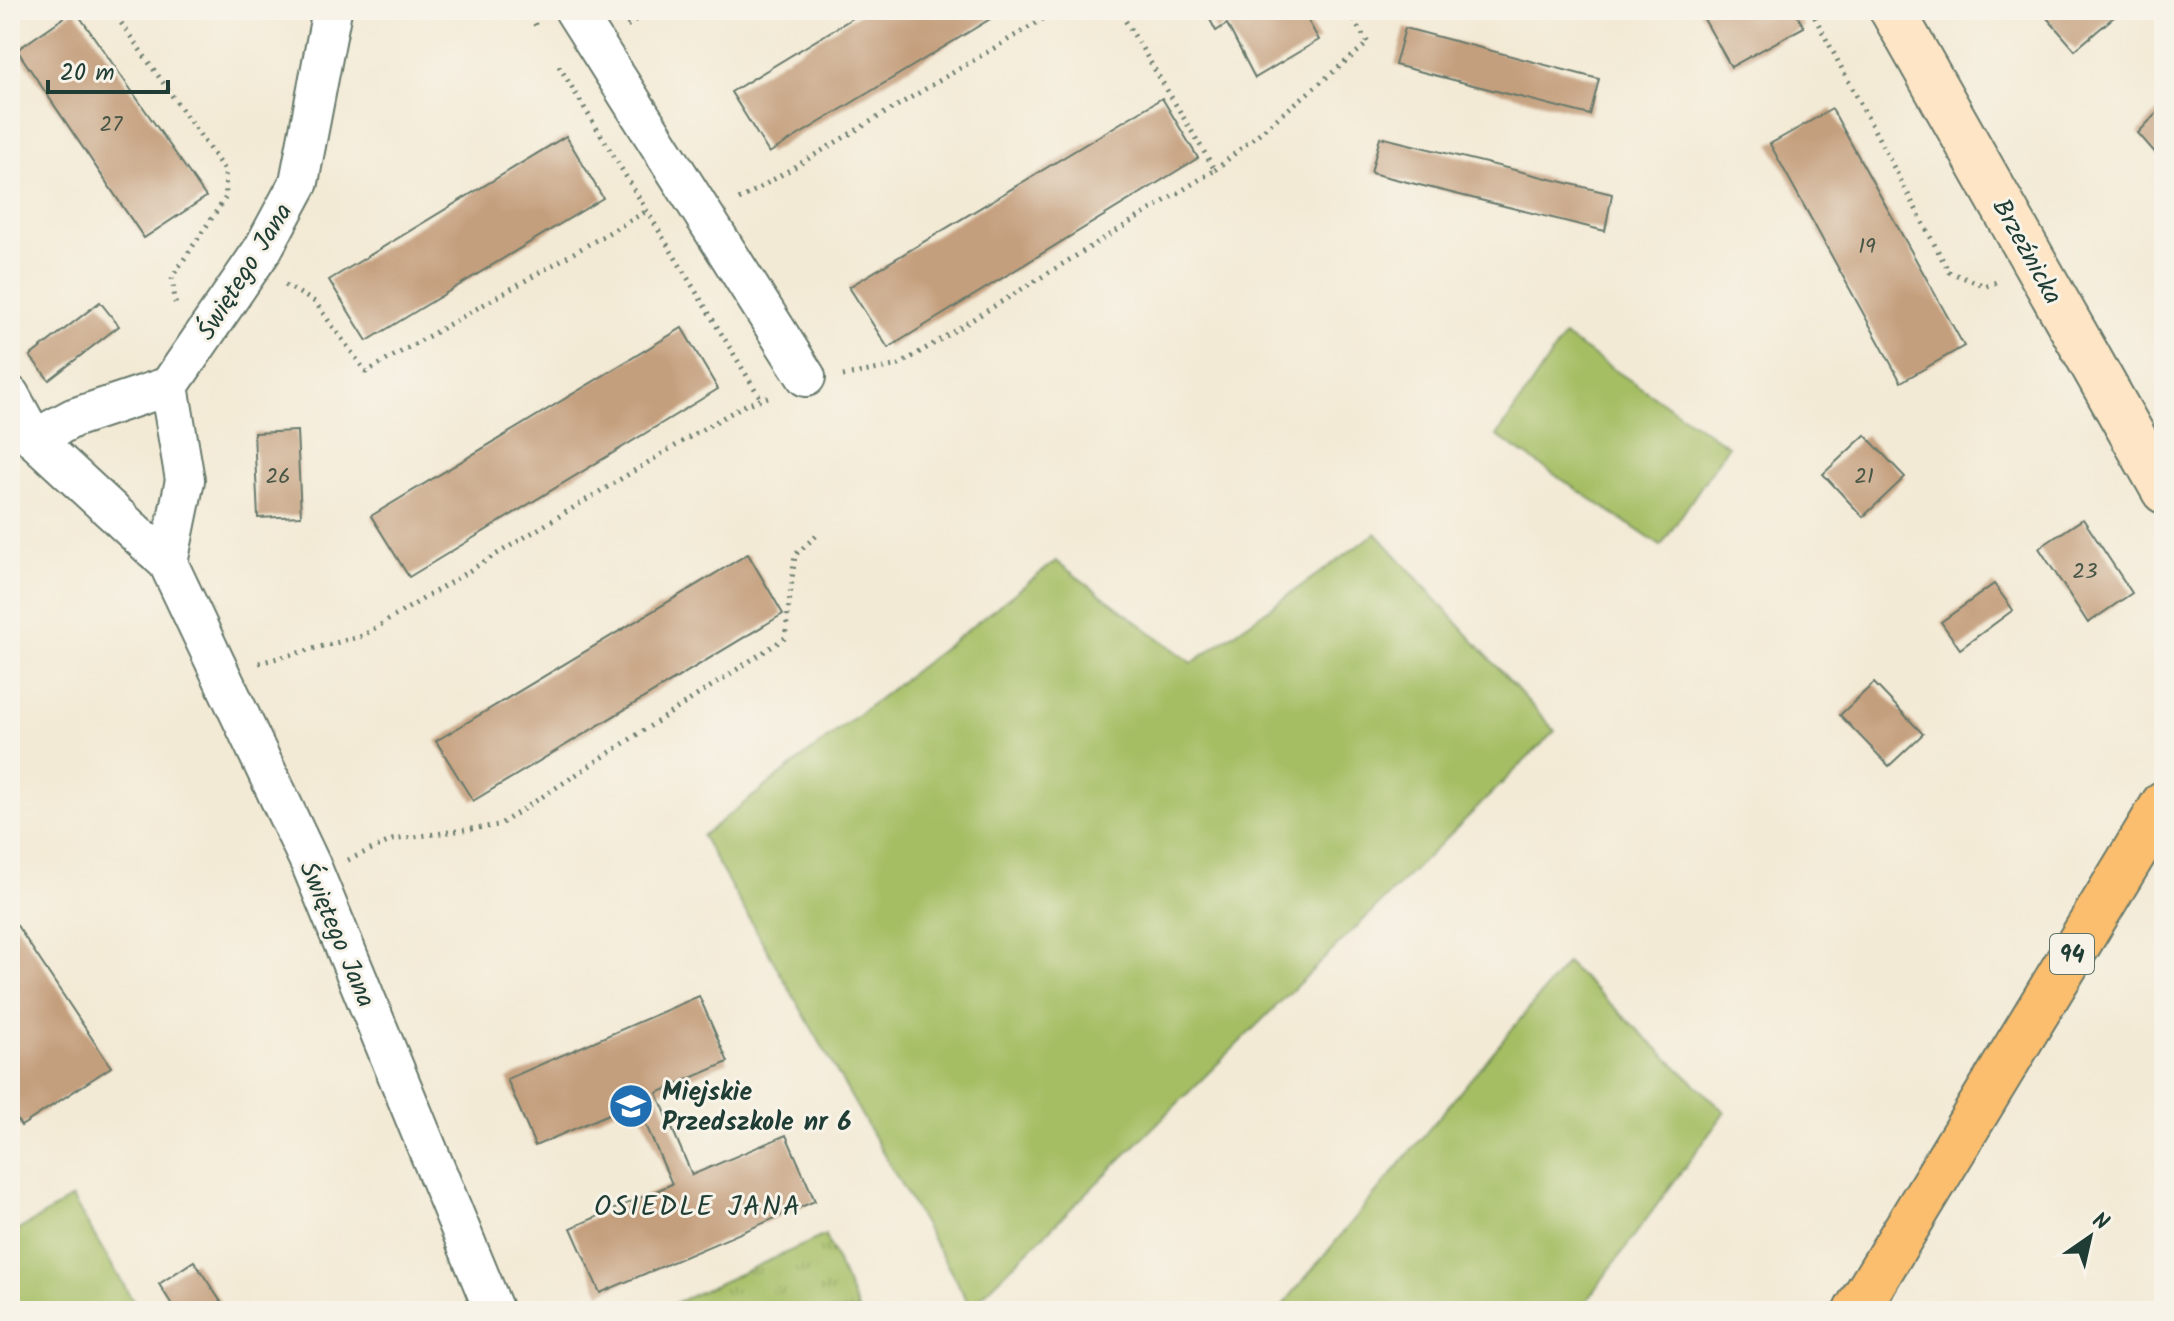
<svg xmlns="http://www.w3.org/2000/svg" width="2174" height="1321" font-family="Kalam,sans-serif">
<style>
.park{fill:url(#park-tufts);stroke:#627e4c;stroke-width:2}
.garden{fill:#a5be64;stroke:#627e4c;stroke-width:2}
.building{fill:#c49f7d}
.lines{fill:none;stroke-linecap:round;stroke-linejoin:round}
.street-casing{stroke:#697a6c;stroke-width:42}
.secondary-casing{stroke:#697a6c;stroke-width:48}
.primary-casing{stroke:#697a6c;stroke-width:48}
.path{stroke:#697a6c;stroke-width:5;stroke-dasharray:2 6;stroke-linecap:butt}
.street{stroke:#fff;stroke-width:38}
.secondary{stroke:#fde5c5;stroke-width:44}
.primary{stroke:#fbbd6e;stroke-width:44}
.labels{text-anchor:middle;stroke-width:6;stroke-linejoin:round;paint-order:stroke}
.number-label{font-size:22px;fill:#485646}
.shield{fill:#f7f3e8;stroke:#60746a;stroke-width:2}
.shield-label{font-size:24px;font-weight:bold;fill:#1f3d34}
.street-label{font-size:26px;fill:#1f3d34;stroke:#f7f3e8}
.poi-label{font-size:26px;font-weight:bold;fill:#1f3d34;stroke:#f7f3e8;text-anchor:start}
.neighbourhood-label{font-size:28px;letter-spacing:2px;fill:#1f3d34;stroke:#f7f3e8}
</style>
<defs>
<pattern id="park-tufts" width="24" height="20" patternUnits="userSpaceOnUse" patternTransform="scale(2)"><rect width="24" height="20" fill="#a5be64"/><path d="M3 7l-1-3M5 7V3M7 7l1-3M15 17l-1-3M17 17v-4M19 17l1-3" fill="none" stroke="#869c53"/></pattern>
</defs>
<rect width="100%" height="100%" fill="#f7f3e8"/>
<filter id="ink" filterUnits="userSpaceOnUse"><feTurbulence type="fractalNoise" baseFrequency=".0125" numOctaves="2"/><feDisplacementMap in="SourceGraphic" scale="16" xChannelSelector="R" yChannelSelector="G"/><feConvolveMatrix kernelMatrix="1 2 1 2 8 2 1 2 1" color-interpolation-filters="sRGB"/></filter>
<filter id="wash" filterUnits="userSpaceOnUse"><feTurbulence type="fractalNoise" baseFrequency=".006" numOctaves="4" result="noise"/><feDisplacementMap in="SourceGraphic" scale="32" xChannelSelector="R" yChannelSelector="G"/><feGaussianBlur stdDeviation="1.8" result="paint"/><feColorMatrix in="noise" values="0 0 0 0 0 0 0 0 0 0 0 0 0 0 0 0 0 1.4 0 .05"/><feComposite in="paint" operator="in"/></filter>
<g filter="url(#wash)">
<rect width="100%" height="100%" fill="#f3ead5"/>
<path class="park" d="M825 1235 859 1311H658Z"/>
<path class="garden" d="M1564 336 1728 446 1661 546 1497 436Z
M1376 533 1555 731 971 1307 702 836 1056 561 1192 663Z
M1567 963 1725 1112 1579 1311H1278Z
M72 1198 139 1311H10V1235Z"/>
<g id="blocks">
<path class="building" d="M75 10 206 197 144 238 17 50Z
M866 10H1005L769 153 731 92Z
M1205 10H1302L1319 40 1255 78 1227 24 1216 31Z
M1699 10H1794L1804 27 1731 67Z
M2040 10H2122L2075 50Z
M1405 28 1599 79 1590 115 1395 65Z
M1162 98 1198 158 888 348 849 287Z
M2164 105V163L2138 133Z
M1832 109 1964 346 1901 382 1770 144Z
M566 136 603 198 367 341 329 280Z
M1380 137 1612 194 1605 231 1371 173Z
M100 302 119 326 49 380 30 356Z
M682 328 718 389 409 577 371 516Z
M297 431 301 516 258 518 254 433Z
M1865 435 1905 477 1863 517 1823 474Z
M2083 519 2132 593 2088 623 2039 548Z
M748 554 783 614 473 801 436 741Z
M1994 584 2013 610 1960 649 1941 622Z
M1874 683 1923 734 1889 766 1840 715Z
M10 915 111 1067 21 1126 10 1109Z
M699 996 728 1062 657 1093 692 1175 786 1135 815 1201 600 1293 571 1228 672 1184 636 1102 535 1146 507 1079Z
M194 1261 227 1311H176L159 1284Z"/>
</g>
</g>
<g filter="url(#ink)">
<use href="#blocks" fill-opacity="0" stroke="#697a6c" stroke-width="2"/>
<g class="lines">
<g class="street-casing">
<path id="street" d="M574 10 806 377
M169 386 263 249 299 182 332 10
M10 395 34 439 168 563 311 865 494 1311
M34 439 73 418 169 386 185 480 168 563"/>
</g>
<g class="secondary-casing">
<path id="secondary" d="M1892 10 2164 491"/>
</g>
<g class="primary-casing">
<path id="primary" d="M1856 1311 2164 803"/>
</g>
<path class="path" d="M112 10 225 171 226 197 172 277 176 308
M526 10 536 26
M1811 10 1949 272 1986 286 1997 282
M627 26 649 10
M559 66 761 399
M1215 170 1368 43 1347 10
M739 200 1058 10
M285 285 315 302 366 372 645 212
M843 376 899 365 1215 170 1119 10
M2158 532 2164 542
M259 663 362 636 698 432 743 406 771 396
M348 860 392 840 499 825 785 638 795 555 816 536"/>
<use href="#street" class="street"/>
<use href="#secondary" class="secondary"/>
<use href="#primary" class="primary"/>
</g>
</g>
<defs>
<g id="school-disc" transform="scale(2.3)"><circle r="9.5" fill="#1f6fb2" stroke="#f7f3e8"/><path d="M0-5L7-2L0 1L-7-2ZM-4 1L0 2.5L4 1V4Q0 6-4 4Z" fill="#fff"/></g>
</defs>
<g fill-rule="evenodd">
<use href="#school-disc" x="631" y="1106"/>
</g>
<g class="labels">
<g class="number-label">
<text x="111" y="131">27</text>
<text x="1867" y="253">19</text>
<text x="278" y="483">26</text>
<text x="1864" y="483">21</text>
<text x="2085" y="578">23</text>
</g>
<rect class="shield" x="2050" y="934" width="44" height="40" rx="6"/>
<g class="shield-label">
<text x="2072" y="962">94</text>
</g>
<g class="street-label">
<text transform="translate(2028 251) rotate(61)" y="9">Brzeźnicka</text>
<text transform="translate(244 271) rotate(-58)" y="9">Świętego Jana</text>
<text transform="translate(338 934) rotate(67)" y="9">Świętego Jana</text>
</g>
<g class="poi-label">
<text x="662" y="1100">Miejskie<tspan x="662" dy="30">Przedszkole nr 6</tspan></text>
</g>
<g class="neighbourhood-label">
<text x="698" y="1215">OSIEDLE JANA</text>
</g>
</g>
<rect width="2174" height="1321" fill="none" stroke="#f7f3e8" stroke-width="40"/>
<g transform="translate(2090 1237) rotate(34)" stroke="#f7f3e8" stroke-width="6" paint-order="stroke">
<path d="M0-6L14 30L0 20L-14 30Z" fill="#1f3d34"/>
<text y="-12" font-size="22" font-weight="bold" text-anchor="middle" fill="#1f3d34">N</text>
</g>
<path d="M48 80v12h120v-12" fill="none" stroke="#1f3d34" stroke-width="4"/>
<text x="60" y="80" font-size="24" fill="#1f3d34" stroke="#f7f3e8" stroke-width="6" paint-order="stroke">20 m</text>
</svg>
